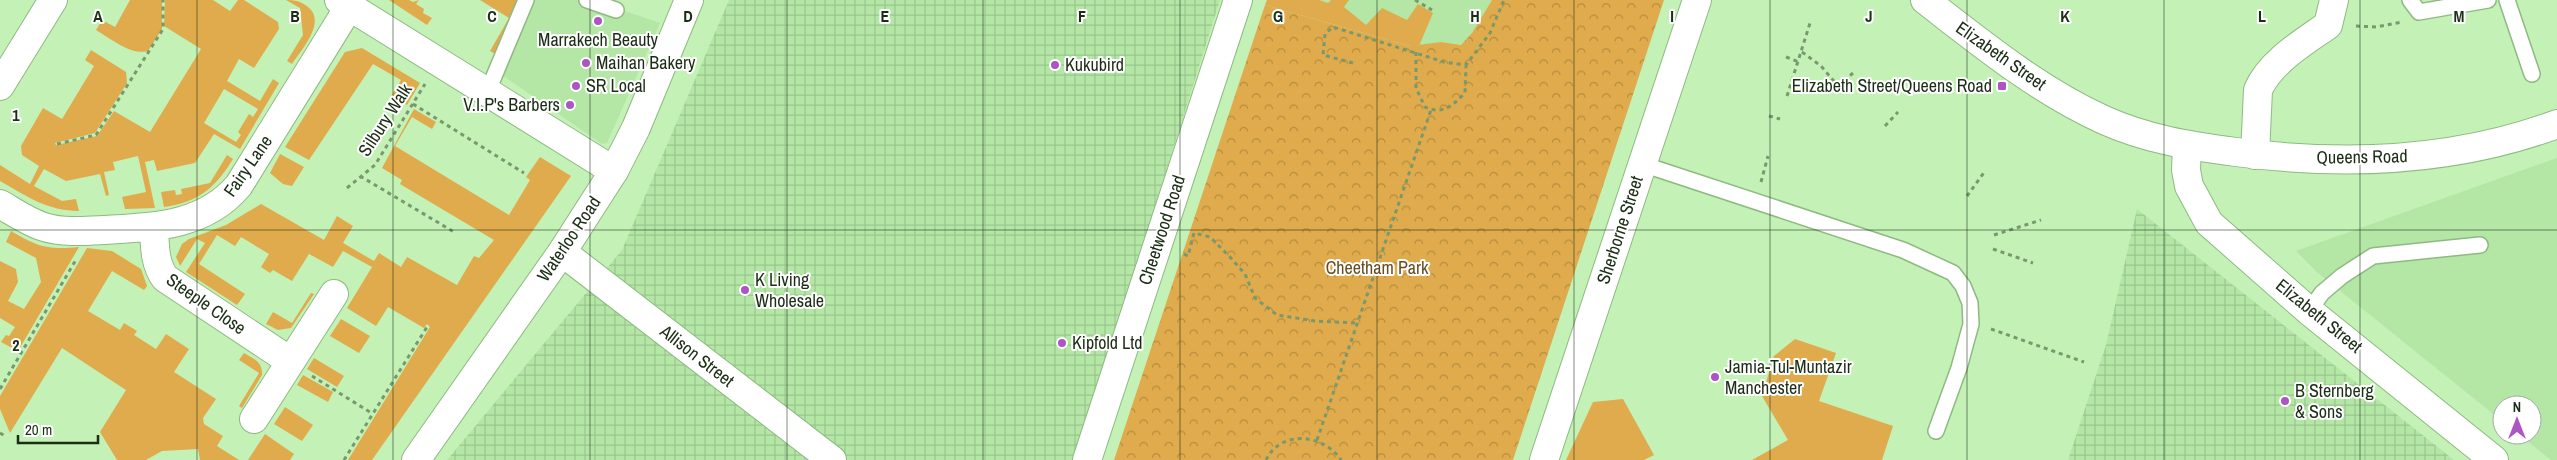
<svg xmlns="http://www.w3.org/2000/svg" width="2557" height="460" font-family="'Archivo Narrow',sans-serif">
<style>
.built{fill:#b4e6a6}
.industrial{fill:url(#industrial-grid)}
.green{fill:#e0ab4c;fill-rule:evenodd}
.park{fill:url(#park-crowns)}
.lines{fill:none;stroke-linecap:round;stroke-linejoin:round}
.service-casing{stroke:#8eba81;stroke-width:18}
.minor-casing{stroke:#8eba81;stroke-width:30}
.tertiary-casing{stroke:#8eba81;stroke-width:30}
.secondary-casing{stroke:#8eba81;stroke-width:30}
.trunk-casing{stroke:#8eba81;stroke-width:30}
.path{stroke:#78996e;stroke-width:3;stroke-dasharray:4 4;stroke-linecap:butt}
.service{stroke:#fff;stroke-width:15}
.minor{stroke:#fff;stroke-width:28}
.tertiary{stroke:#fff;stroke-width:28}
.secondary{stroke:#fff;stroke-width:28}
.trunk{stroke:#fff;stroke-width:28}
.grid{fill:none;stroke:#1c2d16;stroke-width:1;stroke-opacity:0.55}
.poi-dot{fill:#ac55c3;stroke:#fff;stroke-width:2}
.labels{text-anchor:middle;stroke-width:4;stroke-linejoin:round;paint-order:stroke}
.poi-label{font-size:18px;fill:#1c2d16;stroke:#fff;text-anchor:start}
.street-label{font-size:18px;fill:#1c2d16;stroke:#fff}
.park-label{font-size:18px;fill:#664c21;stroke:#fff}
.grid-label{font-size:16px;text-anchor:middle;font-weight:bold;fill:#1c2d16;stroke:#fff;stroke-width:4;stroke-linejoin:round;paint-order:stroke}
</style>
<defs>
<pattern id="industrial-grid" width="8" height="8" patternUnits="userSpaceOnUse" patternTransform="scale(1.25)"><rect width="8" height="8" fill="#b4e6a6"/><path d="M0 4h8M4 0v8" fill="none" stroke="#9ac68e"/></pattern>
<pattern id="park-crowns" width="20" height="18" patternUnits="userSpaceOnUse" patternTransform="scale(1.25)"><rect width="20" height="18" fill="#e0ab4c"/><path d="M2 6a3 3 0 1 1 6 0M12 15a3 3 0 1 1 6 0" fill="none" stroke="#b58c3e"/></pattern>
</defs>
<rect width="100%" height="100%" fill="#c3f1b6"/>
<path class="built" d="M520 0H592L660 23 607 143 602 144 493 69Z
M1267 0H1492L1472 33 1461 45 1441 42 1419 46 1265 5Z
M2557 158V460H2551L2520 435H2532V405H2502V421L2318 273 2296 251Z"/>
<path class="industrial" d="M729 0H1220L1075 460H447L622 250Z
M2137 209 2454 460H2068L2106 345Z"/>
<path class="green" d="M130 0H162V29L148 51C131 56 110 38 96 30L102 20 115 27Z
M165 0H213L230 11 238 0H244L278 22 279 29 254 68 239 59 227 81 260 101 273 79 279 83 240 149 214 134 195 163 157 171 154 160 145 162 155 208 125 209 122 197 146 192 138 156 113 162 115 170 104 172 109 195 106 196 100 174 66 181 44 169 34 186 62 201 76 199 79 211C48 211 26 196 0 181V165L30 184 39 166 22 155 21 146 43 108 62 119 94 66 85 60 91 50 126 72 127 83 95 133 55 143 56 145 97 136 114 111 150 132 201 49 164 26ZM224 89 258 109 253 117 249 114 238 132 241 135 236 142 204 123Z
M286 0C295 0 301 1 308 7 327 22 301 50 292 64L287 61 303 35 300 8Z
M389 0H409L413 2 419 0 416 4 424 9 423 13 432 18 427 25Z
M480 0H519L497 55 490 51 509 18Z
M1267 0H1319L1328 3 1331 0H1349L1344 7 1366 25 1382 8 1407 20 1418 4 1433 13 1419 46H1410L1265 5Z
M362 48 420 83 407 105 391 96 401 80 373 64 309 160 285 147 345 52Z
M414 109 436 122 432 129 412 117 395 146 509 215 530 180 526 177 540 157 571 176 372 460H348L430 327 427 324 424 328 388 307 376 326 347 308 372 267 343 251 333 267 309 254 292 281 273 270 270 273 261 267 269 254 241 237 235 246 217 235 199 264 245 294 237 305 186 272 205 243 197 239 180 266 176 257 182 244 189 239 226 225 261 204 324 240 337 216 353 226 343 243 374 261 379 253 401 267 407 257 457 285 474 256 479 258 494 240 400 184 402 180 382 168Z
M280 154 304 167 292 186 283 184 270 173Z
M227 155 233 159C215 188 199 202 164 207L161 192 175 190 176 195 182 194 181 189 210 183Z
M11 231C38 247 48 250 79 247L18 351 1 342 6 335 9 336 15 327 0 318V261L16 269 18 282 8 301 24 309 41 282 36 258 6 242Z
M87 248 112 251 141 269 147 286 144 290 112 271 88 311 120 330 124 323 137 331 134 335 156 349 166 334 189 349 174 372 216 399 203 418 204 424 223 436 217 446 239 460H200L198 449 162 451 146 460H117L100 432 126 390 62 348 10 433 0 409V396Z
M311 293 314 294 291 328 278 330 266 324 273 312 292 323Z
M341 319 370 336 359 353 330 336Z
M1795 339 1836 353 1819 401 1893 426 1882 460H1752L1788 440 1762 396 1774 356Z
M244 353C254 359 263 362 262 375L242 408 239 406 259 373 239 360Z
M314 358 344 376 337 387 307 369Z
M303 375 333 392 328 402 297 385Z
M1623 399 1654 455 1644 460H1566L1593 402Z
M285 407 313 425 302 441 274 424Z
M265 434 294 454 290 460H248Z"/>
<path class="park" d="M1492 0H1664L1513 460H1114L1265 5 1410 46 1441 42 1461 45 1472 33Z"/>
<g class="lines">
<g class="service-casing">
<path id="service" d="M587 0 616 10
M2410 0 2419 12 2488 0
M2507 0 2532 74
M487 93 526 0
M1642 164 1903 250 1953 273 1963 286 1970 303 1971 324 1959 368 1936 431
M2309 311 2322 293 2342 276 2373 256 2480 245"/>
</g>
<g class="minor-casing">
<path id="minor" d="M339 0 614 171
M0 86 53 0
M2255 155 2258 90C2270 62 2304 42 2328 25L2334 0
M0 204C14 212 28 222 44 227 63 233 86 231 105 230 155 227 205 226 239 185L349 7
M154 227C155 245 154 263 165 278L290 361
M562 252 832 460
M254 419 334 294
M1087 460 1238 0
M1544 460 1697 0"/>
</g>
<g class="tertiary-casing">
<path id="tertiary" d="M2187 145 2186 170 2189 186 2209 223 2309 311 2494 460"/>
</g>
<g class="secondary-casing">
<path id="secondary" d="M416 460 562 252 614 171 636 128 689 0"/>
</g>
<g class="trunk-casing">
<path id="trunk" d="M1925 0C1982 44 2038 90 2104 120 2146 139 2190 146 2236 152 2343 166 2455 162 2557 124"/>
</g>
<path class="path" d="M1415 0 1432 10
M2356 26 2376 27 2402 22
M1416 52V88L1425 107C1443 115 1452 106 1465 93L1466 65
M1802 52 1821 66 1844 93
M1786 57 1799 62
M1353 63 1323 55 1325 34 1333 27 1444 62 1466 65 1490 33 1504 0
M1838 86 1853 73
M1787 96 1811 20
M413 104 524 173
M1769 116 1780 119
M1885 126 1898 112
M57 144 96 135 163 29V0
M360 176 454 232
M1761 182 1768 156
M347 188 375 165 425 84
M1967 196 1985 171
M1994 235 2041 220
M1993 249 2033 263
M1184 254 1188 256 1194 233 1210 237 1230 257 1245 274 1255 298 1277 315 1315 321 1357 323
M1991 329 2084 362
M312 376 373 414
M0 389 77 258
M0 433 5 436
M1317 440 1431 110
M344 460 427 327
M1266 460C1281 429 1324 434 1341 460"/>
<use href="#service" class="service"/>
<use href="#minor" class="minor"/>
<use href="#tertiary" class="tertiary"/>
<use href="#secondary" class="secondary"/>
<use href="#trunk" class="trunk"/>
</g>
<path class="grid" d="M197 0V460M393 0V460M590 0V460M787 0V460M983 0V460M1180 0V460M1377 0V460M1574 0V460M1770 0V460M1967 0V460M2164 0V460M2360 0V460M0 230H2557"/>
<g class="poi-dot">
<circle cx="598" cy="21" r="5"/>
<circle cx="586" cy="63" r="5"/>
<circle cx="1055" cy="65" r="5"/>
<circle cx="576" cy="86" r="5"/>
<rect x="1997" y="81" width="10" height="10" rx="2.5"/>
<circle cx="570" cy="105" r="5"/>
<circle cx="745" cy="290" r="5"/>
<circle cx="1062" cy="343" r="5"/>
<circle cx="1715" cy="377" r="5"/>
<circle cx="2285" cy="401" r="5"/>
</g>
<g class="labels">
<g class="poi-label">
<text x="598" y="46" text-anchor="middle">Marrakech Beauty</text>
<text x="596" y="69">Maihan Bakery</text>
<text x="1065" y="71">Kukubird</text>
<text x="586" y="92">SR Local</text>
<text x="1992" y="92" text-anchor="end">Elizabeth Street/Queens Road</text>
<text x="560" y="111" text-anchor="end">V.I.P's Barbers</text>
<text x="755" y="286">K Living<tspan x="755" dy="21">Wholesale</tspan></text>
<text x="1072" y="349">Kipfold Ltd</text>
<text x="1725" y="373">Jamia-Tul-Muntazir<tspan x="1725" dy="21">Manchester</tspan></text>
<text x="2295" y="397">B Sternberg<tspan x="2295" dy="21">&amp; Sons</tspan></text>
</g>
<g class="street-label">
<text transform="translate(2001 56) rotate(35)" y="6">Elizabeth Street</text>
<text transform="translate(385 120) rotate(-57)" y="6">Silbury Walk</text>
<text transform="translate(2362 157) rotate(-1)" y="6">Queens Road</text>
<text transform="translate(248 166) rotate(-55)" y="6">Fairy Lane</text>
<text transform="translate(1162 230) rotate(-72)" y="6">Cheetwood Road</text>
<text transform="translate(1620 230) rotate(-72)" y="6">Sherborne Street</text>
<text transform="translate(569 239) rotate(-56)" y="6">Waterloo Road</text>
<text transform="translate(206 304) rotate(35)" y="6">Steeple Close</text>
<text transform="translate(2319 316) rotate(39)" y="6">Elizabeth Street</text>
<text transform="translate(697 356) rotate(38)" y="6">Allison Street</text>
</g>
<g class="park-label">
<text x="1377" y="274">Cheetham Park</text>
</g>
</g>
<g class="grid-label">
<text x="98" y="22">A</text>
<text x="295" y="22">B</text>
<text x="492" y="22">C</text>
<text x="688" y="22">D</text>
<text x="885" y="22">E</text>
<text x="1082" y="22">F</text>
<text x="1278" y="22">G</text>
<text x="1475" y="22">H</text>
<text x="1672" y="22">I</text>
<text x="1869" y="22">J</text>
<text x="2065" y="22">K</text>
<text x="2262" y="22">L</text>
<text x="2459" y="22">M</text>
<text x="16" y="121">1</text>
<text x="16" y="351">2</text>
</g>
<g transform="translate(2517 420)"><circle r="24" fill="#ffffff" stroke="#a4aba2"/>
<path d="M0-4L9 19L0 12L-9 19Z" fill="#ac55c3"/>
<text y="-8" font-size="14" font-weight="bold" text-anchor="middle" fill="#1c2d16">N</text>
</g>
<path d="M18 435v8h80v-8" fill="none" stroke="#1c2d16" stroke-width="2.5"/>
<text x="25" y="435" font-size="15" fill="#1c2d16" stroke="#ffffff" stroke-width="4" paint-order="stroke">20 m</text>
</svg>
